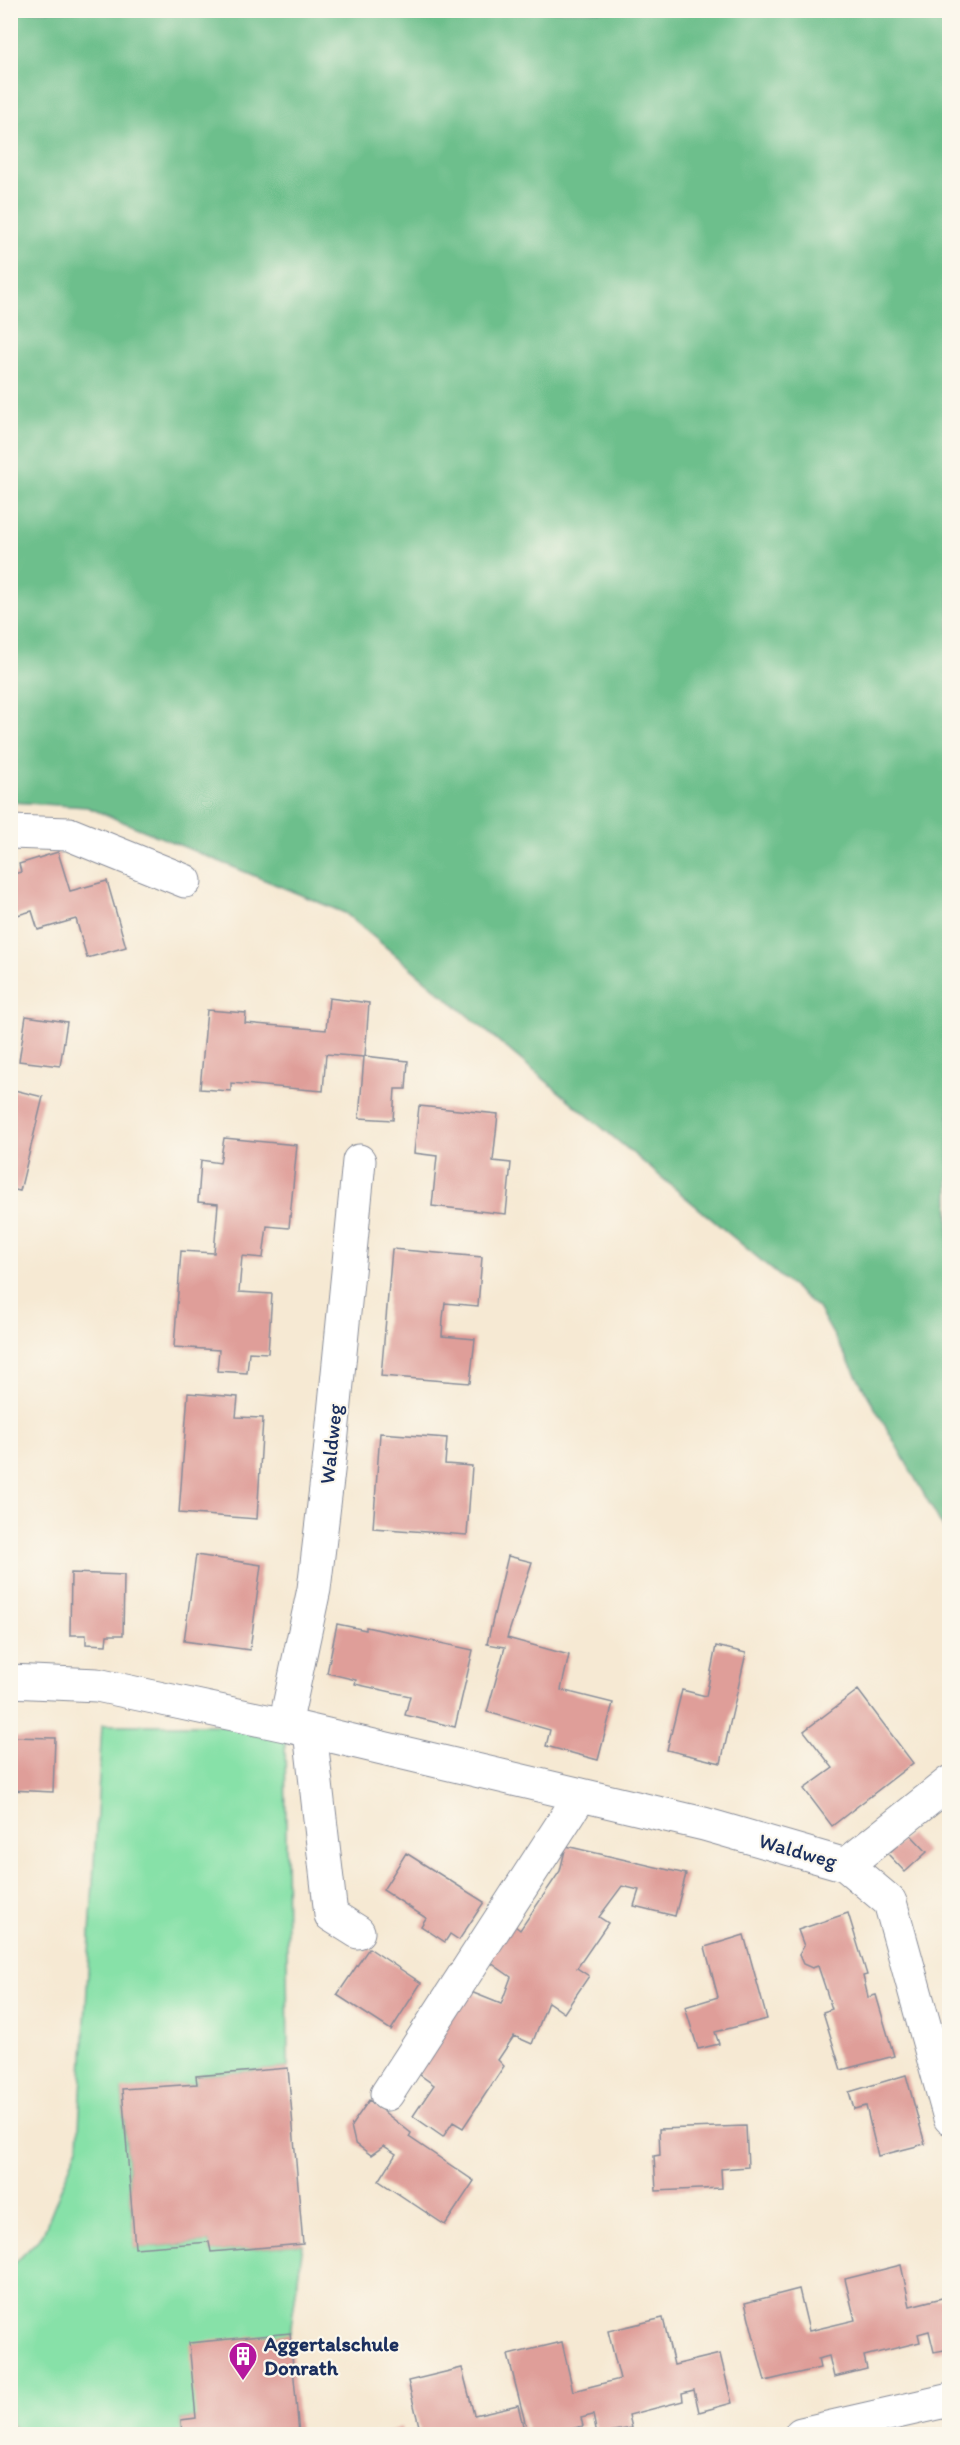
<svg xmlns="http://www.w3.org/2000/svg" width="960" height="2445" font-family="Itim,sans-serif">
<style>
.green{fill:#87e1a8;stroke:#518883;stroke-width:1.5}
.forest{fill:#6dbf8c;stroke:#447775;stroke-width:1.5}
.building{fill:#df9e99}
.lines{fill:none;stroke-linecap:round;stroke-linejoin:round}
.minor-casing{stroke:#888c98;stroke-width:35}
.minor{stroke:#fff;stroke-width:33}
.labels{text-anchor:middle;stroke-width:4.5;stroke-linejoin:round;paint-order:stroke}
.street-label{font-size:21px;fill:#1b2f5e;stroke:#fbf7ec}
.poi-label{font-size:21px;font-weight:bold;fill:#1b2f5e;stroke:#fbf7ec;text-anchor:start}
</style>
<rect width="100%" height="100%" fill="#fbf7ec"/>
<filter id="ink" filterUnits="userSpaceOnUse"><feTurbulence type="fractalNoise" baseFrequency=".0167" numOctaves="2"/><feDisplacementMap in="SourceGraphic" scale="12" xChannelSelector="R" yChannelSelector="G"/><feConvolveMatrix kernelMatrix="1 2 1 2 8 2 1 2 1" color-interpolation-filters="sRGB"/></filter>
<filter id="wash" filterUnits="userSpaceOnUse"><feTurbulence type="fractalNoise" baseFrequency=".008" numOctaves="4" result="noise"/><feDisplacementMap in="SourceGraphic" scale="24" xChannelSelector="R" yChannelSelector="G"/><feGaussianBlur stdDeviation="1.35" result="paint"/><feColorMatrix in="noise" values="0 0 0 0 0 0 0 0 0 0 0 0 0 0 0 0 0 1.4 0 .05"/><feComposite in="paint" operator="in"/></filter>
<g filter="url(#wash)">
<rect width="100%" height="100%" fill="#f6e9d3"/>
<path class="green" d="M102 1725H285L288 2068 197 2076V2084L122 2090 135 2248 209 2242 211 2252 303 2244 290 2333 196 2418 181 2420 182 2434H21L11 2423 10 2268 42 2236 78 2146Z"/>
<path class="forest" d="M10 11H949V1538L818 1308 345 913 87 807 11 802Z"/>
<g id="blocks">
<path class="building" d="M58 852 70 891 107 881 126 947 87 958 76 919 38 930 32 911 10 917V875L21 872 19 864Z
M329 998 369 1003 365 1056 408 1061 406 1089H395L393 1120 359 1118 364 1057 326 1054 323 1091 231 1083V1091L200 1089 207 1010 246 1013 245 1023 326 1030Z
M26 1016 67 1022 60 1066 19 1061Z
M10 1089 43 1097 20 1191 10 1189Z
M419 1106 498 1114 493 1161 511 1163 506 1214 432 1206 437 1156 414 1153Z
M224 1138 297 1145 289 1228 267 1226 263 1258 242 1256 239 1292 272 1294 268 1353 249 1352 247 1373 217 1371 219 1350 174 1347 181 1251 214 1253 218 1204 198 1202 201 1160 220 1163Z
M392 1249 482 1257 478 1306 445 1303 443 1318 442 1336 475 1339 470 1383 381 1376Z
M188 1393 238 1397 236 1417 263 1418 257 1519 179 1513Z
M380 1433 447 1438 445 1464 472 1466 467 1535 373 1528Z
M196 1555 261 1565 250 1650 184 1641Z
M508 1556 532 1562 507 1638 569 1655 561 1690 613 1703 598 1760 546 1746 550 1730 487 1712 505 1647 487 1644Z
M71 1573 124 1575 123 1635H107L106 1645 86 1644V1635H70Z
M337 1624 366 1630V1627L473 1650 455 1727 405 1715 410 1696 355 1684 356 1680 327 1673Z
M716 1646 746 1653 721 1763 667 1750 682 1690 706 1696Z
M858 1690 913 1763 832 1826 804 1789 833 1768 804 1731Z
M10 1737 55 1738 53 1792 10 1790Z
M910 1834 927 1852 905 1872 888 1854Z
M566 1846 686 1874 675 1916 634 1906 639 1890 622 1886 599 1917 608 1923 577 1968 589 1976 564 2013 548 2002 532 2044 514 2036 498 2060 504 2066 463 2128 453 2122 443 2137 413 2116 434 2085 416 2072 466 1990 501 2004 511 1977 484 1958 510 1922 520 1930 560 1871Z
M406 1853 484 1902 459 1940 450 1934 445 1942 421 1926 426 1918 383 1890Z
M848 1913 867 1975 863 1976 868 1997 876 1995 894 2056 841 2070 823 2012 832 2009 825 1987 818 1966 812 1968 803 1964 799 1955 804 1946 798 1930Z
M744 1935 767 2019 715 2032 719 2044 698 2049 685 2007 718 1997 705 1947Z
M369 1948 421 1983 391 2030 337 1995Z
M288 2068 303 2244 211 2252 209 2242 135 2248 122 2089 197 2084 196 2076Z
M906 2075 925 2144 878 2156 866 2106 854 2109 849 2092Z
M369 2100 411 2133 409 2137 474 2181 445 2225 379 2181 396 2154 384 2146 371 2155 355 2143 351 2126Z
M746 2126 748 2167 721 2169 722 2188 656 2191 654 2156 660 2155 659 2129Z
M901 2265 910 2306 950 2296V2349L934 2352 929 2331 918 2334 920 2342 864 2356 867 2369 834 2377 829 2356 818 2359 820 2368 765 2381 745 2303 799 2289 809 2331 855 2320 845 2279Z
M663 2318 674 2365 720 2354 732 2403 699 2412 694 2390 682 2393 683 2401 629 2415 632 2428 597 2434 593 2415 581 2418 583 2426 550 2434H528L508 2355 562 2342 573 2391 620 2379 608 2331Z
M290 2333 299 2434H182L181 2420 196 2418 189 2343Z
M462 2368 474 2415 518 2405 525 2434H421L408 2381Z
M10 2423 21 2434H10Z
M401 2427 402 2434H382Z"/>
</g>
</g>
<g filter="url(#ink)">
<use href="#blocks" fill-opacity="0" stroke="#888c98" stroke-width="1.5"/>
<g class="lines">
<g class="minor-casing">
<path id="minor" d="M10 832 69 834 185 881
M10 1681 97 1685 285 1725 704 1824 846 1865 890 1902 950 2118
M285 1725 314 1589 330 1454 359 1161
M310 1731 331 1915 358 1932
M846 1865 950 1782
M387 2094 581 1795
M801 2434 950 2400"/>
</g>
<use href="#minor" class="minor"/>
</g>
</g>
<defs>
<g id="building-pin" transform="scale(1.5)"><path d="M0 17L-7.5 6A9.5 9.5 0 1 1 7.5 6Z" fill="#b5179e" stroke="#fbf7ec"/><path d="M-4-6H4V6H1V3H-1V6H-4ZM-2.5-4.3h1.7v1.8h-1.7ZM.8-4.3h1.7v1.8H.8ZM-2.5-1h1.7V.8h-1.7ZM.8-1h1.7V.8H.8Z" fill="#fff"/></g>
</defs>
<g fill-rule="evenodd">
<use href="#building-pin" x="243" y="2356"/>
</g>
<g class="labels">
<g class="street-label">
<text transform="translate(331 1444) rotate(-84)" y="7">Waldweg</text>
<text transform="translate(798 1851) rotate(16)" y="7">Waldweg</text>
</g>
<g class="poi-label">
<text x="264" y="2351">Aggertalschule<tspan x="264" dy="24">Donrath</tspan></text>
</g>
</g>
<rect width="960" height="2445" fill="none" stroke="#fbf7ec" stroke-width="36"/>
</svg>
